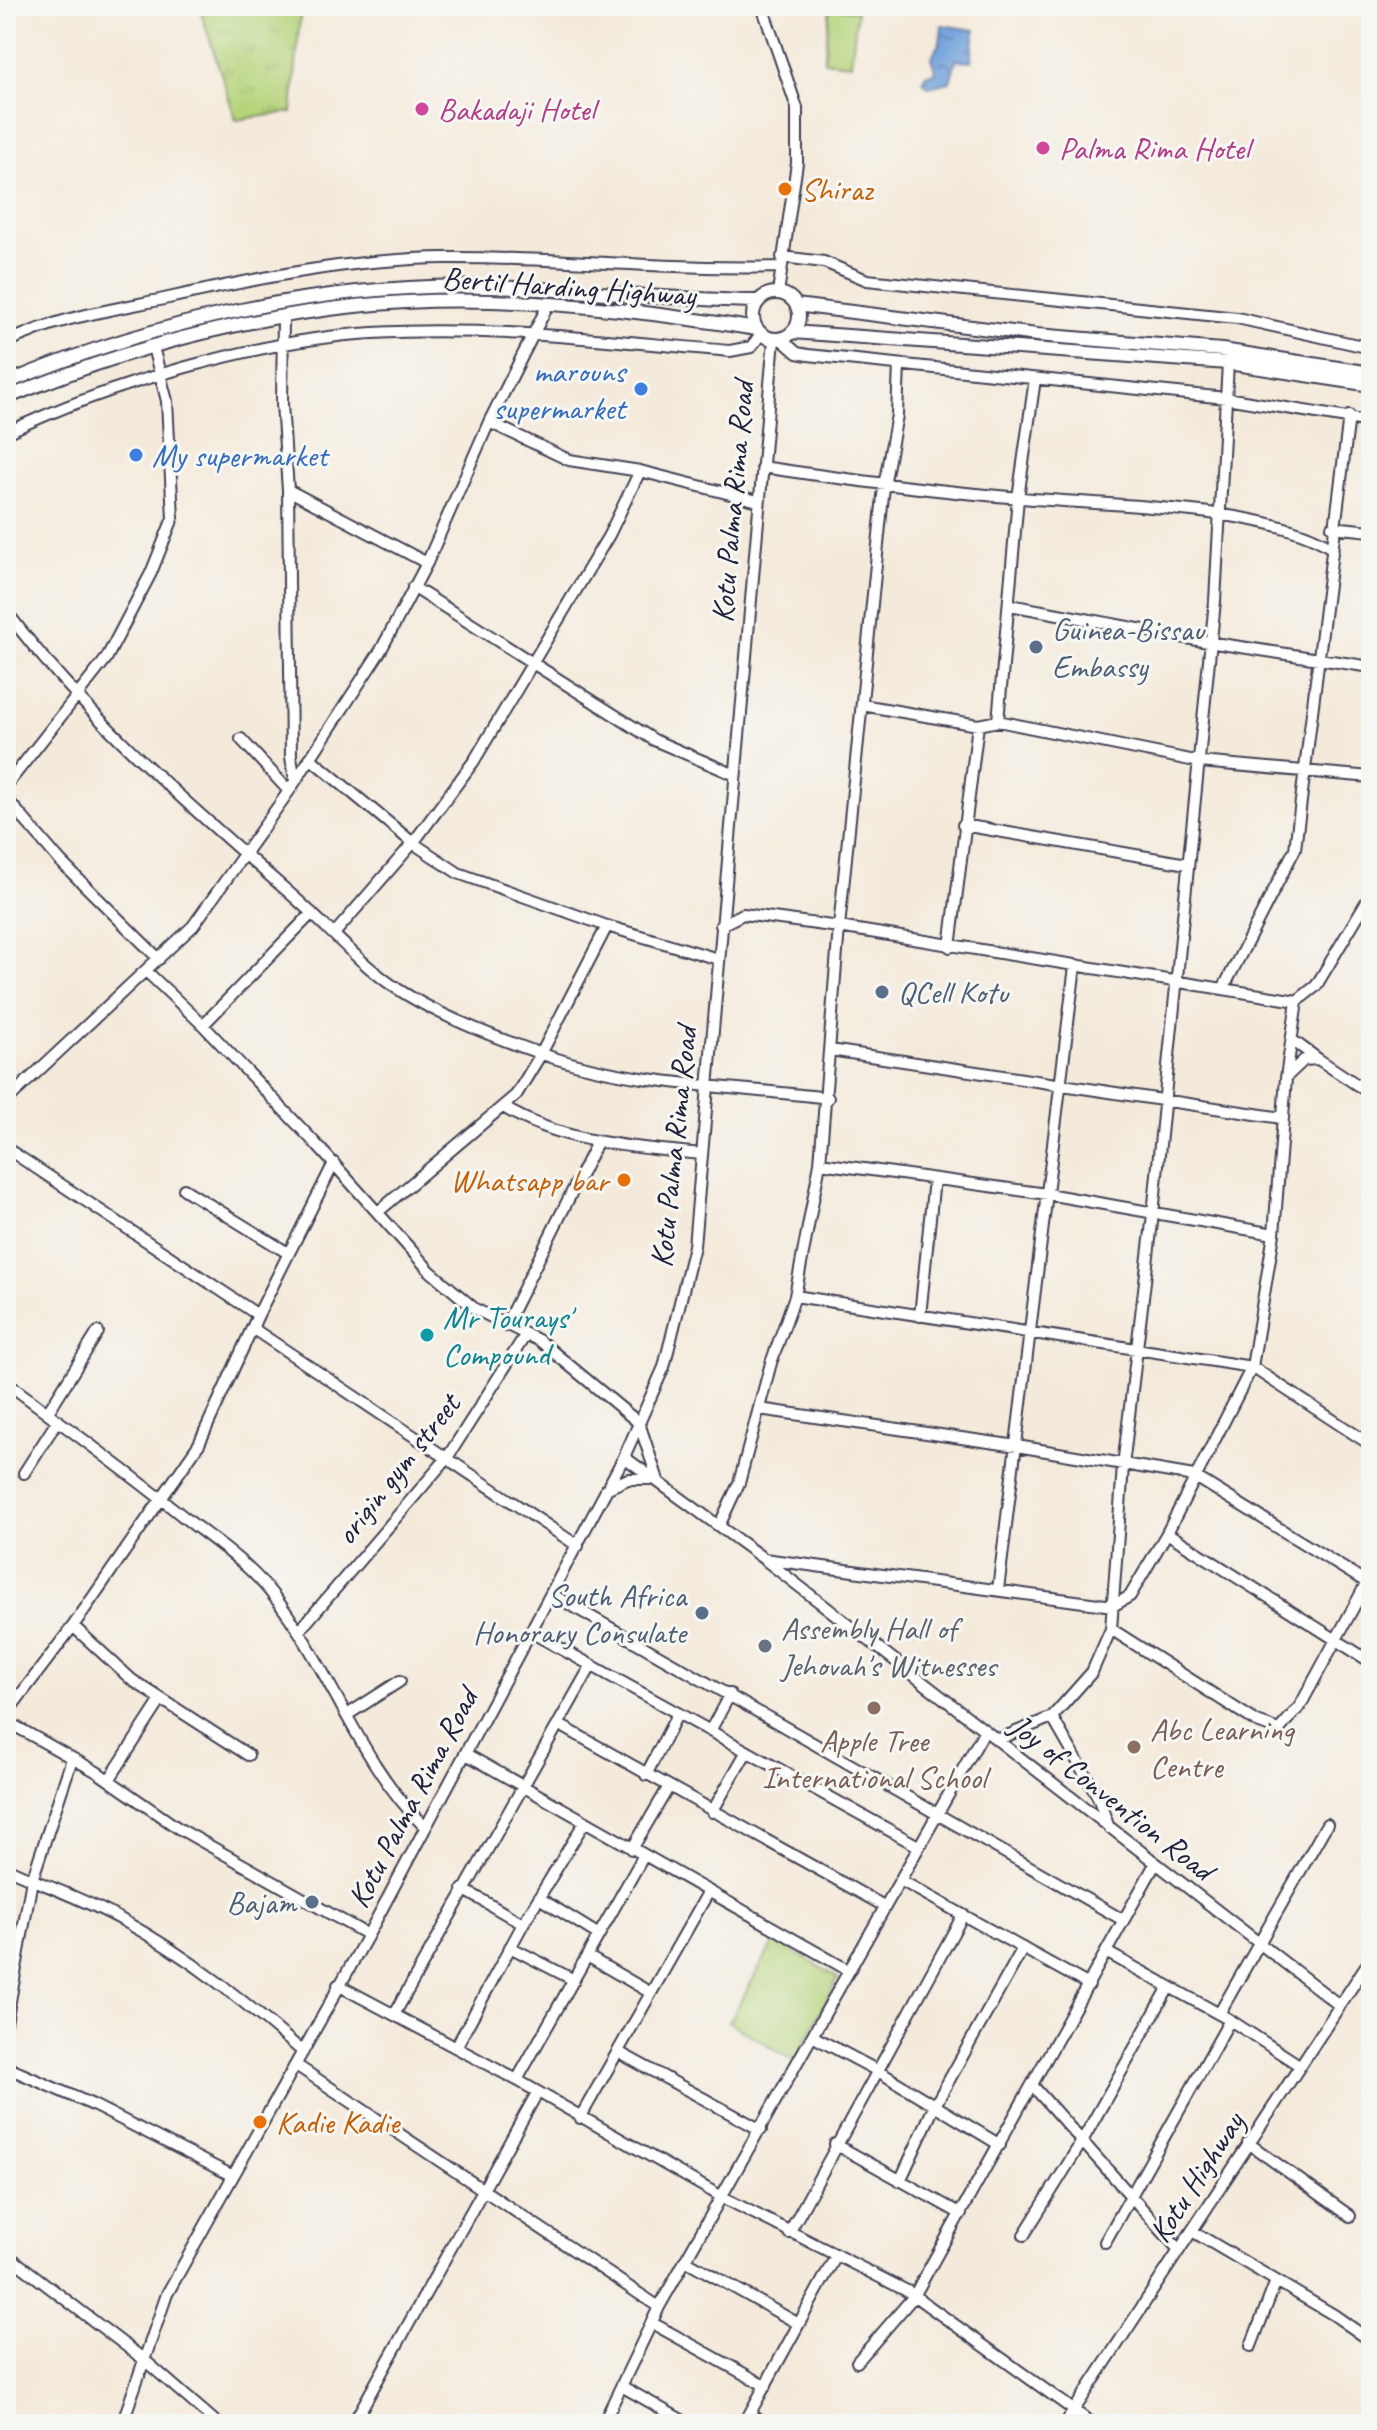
<svg xmlns="http://www.w3.org/2000/svg" width="1377" height="2430" font-family="Caveat,sans-serif">
<style>
.grass{fill:url(#grass-tufts);stroke:#6c7a5a;stroke-width:2}
.pitch{fill:#b5d379;stroke:#6c7a5a;stroke-width:2}
.water{fill:url(#water-ripples);stroke:#49618a;stroke-width:2}
.lines{fill:none;stroke-linecap:round;stroke-linejoin:round}
.minor-casing{stroke:#424053;stroke-width:14}
.major-casing{stroke:#424053;stroke-width:16}
.minor{stroke:#fff;stroke-width:10}
.major{stroke:#fff;stroke-width:12}
.hotel-dot{fill:#d1479c;stroke:#f6f6f2;stroke-width:3}
.food-dot{fill:#e8710a;stroke:#f6f6f2;stroke-width:3}
.shop-dot{fill:#3f7fe0;stroke:#f6f6f2;stroke-width:3}
.service-dot{fill:#5c6f8a;stroke:#f6f6f2;stroke-width:3}
.culture-dot{fill:#0f9aa8;stroke:#f6f6f2;stroke-width:3}
.worship-dot{fill:#6b7280;stroke:#f6f6f2;stroke-width:3}
.education-dot{fill:#8d6e63;stroke:#f6f6f2;stroke-width:3}
.labels{text-anchor:middle;stroke-width:6;stroke-linejoin:round;paint-order:stroke}
.hotel-label{font-size:32px;fill:#b23c85;stroke:#f6f6f2;text-anchor:start}
.food-label{font-size:32px;fill:#c56008;stroke:#f6f6f2;text-anchor:start}
.street-label{font-size:32px;fill:#22223b;stroke:#f6f6f2}
.shop-label{font-size:32px;fill:#366cbe;stroke:#f6f6f2;text-anchor:end}
.service-label{font-size:32px;fill:#4e5e75;stroke:#f6f6f2;text-anchor:start}
.culture-label{font-size:32px;fill:#0d838f;stroke:#f6f6f2;text-anchor:start}
.worship-label{font-size:32px;fill:#5b616d;stroke:#f6f6f2;text-anchor:start}
.education-label{font-size:32px;fill:#785e54;stroke:#f6f6f2;text-anchor:start}
</style>
<defs>
<pattern id="grass-tufts" width="24" height="20" patternUnits="userSpaceOnUse" patternTransform="scale(2)"><rect width="24" height="20" fill="#b5d379"/><path d="M3 7l-1-3M5 7V3M7 7l1-3M15 17l-1-3M17 17v-4M19 17l1-3" fill="none" stroke="#9bb56a"/></pattern>
<pattern id="water-ripples" width="26" height="14" patternUnits="userSpaceOnUse" patternTransform="scale(2)"><rect width="26" height="14" fill="#70a0da"/><path d="M2 4q2-2 4 0t4 0M15 11q2-2 4 0t4 0" fill="none" stroke="#5c82b2"/></pattern>
</defs>
<rect width="100%" height="100%" fill="#f6f6f2"/>
<filter id="ink" filterUnits="userSpaceOnUse"><feTurbulence type="fractalNoise" baseFrequency=".0125" numOctaves="2"/><feDisplacementMap in="SourceGraphic" scale="16" xChannelSelector="R" yChannelSelector="G"/><feConvolveMatrix kernelMatrix="1 2 1 2 8 2 1 2 1" color-interpolation-filters="sRGB"/></filter>
<filter id="wash" filterUnits="userSpaceOnUse"><feTurbulence type="fractalNoise" baseFrequency=".006" numOctaves="4" result="noise"/><feDisplacementMap in="SourceGraphic" scale="32" xChannelSelector="R" yChannelSelector="G"/><feGaussianBlur stdDeviation="1.8" result="paint"/><feColorMatrix in="noise" values="0 0 0 0 0 0 0 0 0 0 0 0 0 0 0 0 0 1.4 0 .05"/><feComposite in="paint" operator="in"/></filter>
<g filter="url(#wash)">
<rect width="100%" height="100%" fill="#f4eadb"/>
<path class="grass" d="M199 6H301L292 112 236 120Z"/>
<path class="pitch" d="M830 8 857 11 851 64 824 61Z
M775 1940 838 1978 795 2061 729 2022Z"/>
<path class="water" d="M942 25 975 30 971 61 956 60 950 82 929 87 923 81 925 75 936 72 931 58 940 42Z"/>
</g>
<g filter="url(#ink)">
<g class="lines">
<g class="minor-casing">
<path id="minor" d="M762 6 797 108V163L778 293
M782 257 824 262 867 280 1237 318 1371 348
M283 317 282 404 288 490 291 757 295 781
M780 338 797 353 808 355 1226 398 1371 422
M6 343C55 318 110 310 164 299 258 278 349 259 446 258 558 257 669 270 781 267
M489 422 569 460 640 471 758 501
M6 433C106 385 262 339 373 333 492 326 611 341 730 351L751 347 761 334
M762 467C848 480 934 491 1021 498 1101 505 1266 506 1330 547
M288 490 427 563
M1332 527 1371 531
M413 587 654 740 733 774
M1010 605 1208 642 1371 667
M6 611C87 719 192 808 294 897 326 925 357 961 393 986 433 1013 496 1038 542 1054 634 1086 732 1086 828 1098
M862 705 978 725 998 721 1200 762 1371 777
M998 721 1018 498 1035 379
M241 739 289 791
M310 758 413 843 458 873 607 926 718 959
M6 786 106 659 151 573 173 518 167 401 153 347
M6 798 61 862 159 959
M963 825 1187 864
M721 925 743 914 839 927 1297 1001
M334 934 413 843 474 761 609 535 640 471
M950 947 978 725
M146 971 203 1025 316 1144 430 1271 475 1309 540 1341 639 1423 658 1480
M1224 987 1295 849 1349 416
M203 1025 312 913
M1292 1040 1318 1059
M830 1050 1282 1118
M1287 1076 1304 1060 1318 1059 1371 1094
M6 1101 193 926 289 791 381 650 427 563 489 422 548 305
M503 1107C565 1144 629 1146 700 1154
M6 1148 258 1315
M820 1163 1047 1194 1274 1234
M184 1189 288 1253
M379 1211 516 1095 541 1054 607 926
M795 1296 1252 1367 1371 1445
M920 1316 934 1179
M505 1326 597 1142
M252 1328 578 1546
M6 1382C66 1427 127 1471 185 1518 213 1540 245 1561 268 1589 329 1661 356 1760 424 1826
M759 1409 1017 1446 1194 1476 1371 1585
M48 1412 98 1332
M624 1457 764 1559 1339 2005
M24 1473 58 1420
M606 1489 628 1479H654
M719 1526 739 1483 771 1363 795 1296 820 1163 839 927 884 486 897 415 899 365
M1167 1533 1371 1662
M764 1559 1113 1606 1130 1596 1167 1533 1252 1367 1274 1234 1286 1078 1297 1001 1316 986 1371 894
M998 1590 1075 966
M553 1595 1123 1920
M73 1626 132 1680 248 1755
M1111 1629 1257 1722 1279 1730 1300 1706 1371 1575
M300 1630 447 1458 526 1334
M531 1632 918 1846
M6 1714 73 1626 199 1444 258 1315 334 1163
M347 1715 400 1681
M1052 1717 1098 1797 1109 1828
M6 1721 97 1772 178 1828 368 1935
M558 1724 884 1906
M710 1731 730 1694
M997 1740 1052 1717 1092 1672 1111 1629 1123 1466 1153 1214 1215 601 1228 363
M466 1754 848 1970
M646 1775 678 1713
M109 1780 161 1700
M712 1812 747 1751
M632 1849 668 1788
M6 1868C45 1886 87 1900 124 1921 189 1957 247 2003 303 2052
M900 1880 1089 1985
M463 1889 523 1924
M539 1898 599 1935
M510 1947 574 1980
M1106 1952 1230 2020 1299 2065
M587 1956 651 1993
M338 1985 517 2080 722 2197 909 2292 1093 2424
M395 2013 591 1666
M1219 2014 1327 1824
M6 2023 32 1880 72 1759
M814 2037 878 2071 1000 2145
M456 2047 523 1924 584 1823
M618 2052 761 2130
M296 2065 659 2307
M6 2067 93 2105 233 2176
M517 2080 644 1855
M1032 2085 1179 2250
M580 2118 709 1891
M1248 2143 1350 2216
M835 2144 961 2214
M900 2181 934 2107 1023 1948
M1192 2231 1334 2315 1371 2341
M789 2233 963 1915
M1024 2235 1081 2143 1169 1987
M1105 2242 1230 2020
M6 2254 142 2358 218 2424
M685 2260 799 2324
M652 2323 766 2386
M1251 2346 1276 2281
M857 2362 914 2296 1155 1864
M623 2387 689 2424
M749 2415 769 2424
M122 2424 167 2294 368 1935 624 1457 664 1367 694 1246 774 339
M353 2424 537 2093
M603 2424 659 2307 985 1730
M744 2424 836 2256
M1065 2424 1371 1958"/>
</g>
<g class="major-casing">
<path id="major" d="M753 316a23 23 0 1 1 46 0a23 23 0 1 1-46 0Z
M796 305 1037 335 1222 350 1371 373
M792 332 1228 363 1371 385
M6 383C158 320 326 282 491 287 580 289 669 300 758 301
M6 398C158 335 325 295 491 301 579 303 670 315 757 329"/>
</g>
<use href="#minor" class="minor"/>
<use href="#major" class="major"/>
</g>
</g>
<g class="hotel-dot">
<circle cx="422" cy="109" r="8"/>
<circle cx="1043" cy="148" r="8"/>
</g>
<g class="food-dot">
<circle cx="785" cy="189" r="8"/>
<circle cx="624" cy="1180" r="8"/>
<circle cx="260" cy="2122" r="8"/>
</g>
<g class="shop-dot">
<circle cx="641" cy="389" r="8"/>
<circle cx="136" cy="455" r="8"/>
</g>
<g class="service-dot">
<circle cx="1036" cy="647" r="8"/>
<circle cx="882" cy="992" r="8"/>
<circle cx="702" cy="1613" r="8"/>
<circle cx="312" cy="1902" r="8"/>
</g>
<circle class="culture-dot" cx="427" cy="1335" r="8"/>
<circle class="worship-dot" cx="765" cy="1646" r="8"/>
<g class="education-dot">
<circle cx="874" cy="1708" r="8"/>
<circle cx="1134" cy="1747" r="8"/>
</g>
<g class="labels">
<g class="hotel-label">
<text x="438" y="120">Bakadaji Hotel</text>
<text x="1059" y="159">Palma Rima Hotel</text>
</g>
<g class="food-label">
<text x="801" y="200">Shiraz</text>
<text x="608" y="1191" text-anchor="end">Whatsapp bar</text>
<text x="276" y="2133">Kadie Kadie</text>
</g>
<g class="street-label">
<text transform="translate(569 286) rotate(4)" y="11">Bertil Harding Highway</text>
<text transform="translate(732 502) rotate(-85)" y="11">Kotu Palma Rima Road</text>
<text transform="translate(673 1147) rotate(-84)" y="11">Kotu Palma Rima Road</text>
<text transform="translate(397 1469) rotate(-52)" y="11">origin gym street</text>
<text transform="translate(1112 1797) rotate(38)" y="11">Joy of Convention Road</text>
<text transform="translate(412 1798) rotate(-62)" y="11">Kotu Palma Rima Road</text>
<text transform="translate(1196 2177) rotate(-57)" y="11">Kotu Highway</text>
</g>
<g class="shop-label">
<text x="625" y="382">marouns<tspan x="625" dy="37">supermarket</tspan></text>
<text x="152" y="466" text-anchor="start">My supermarket</text>
</g>
<g class="service-label">
<text x="1052" y="640">Guinea-Bissau<tspan x="1052" dy="37">Embassy</tspan></text>
<text x="898" y="1003">QCell Kotu</text>
<text x="686" y="1606" text-anchor="end">South Africa<tspan x="686" dy="37">Honorary Consulate</tspan></text>
<text x="296" y="1913" text-anchor="end">Bajam</text>
</g>
<g class="culture-label">
<text x="443" y="1328">Mr Tourays'<tspan x="443" dy="37">Compound</tspan></text>
</g>
<g class="worship-label">
<text x="781" y="1639">Assembly Hall of<tspan x="781" dy="37">Jehovah's Witnesses</tspan></text>
</g>
<g class="education-label">
<text x="1150" y="1740">Abc Learning<tspan x="1150" dy="37">Centre</tspan></text>
<text x="874" y="1751" text-anchor="middle">Apple Tree<tspan x="874" dy="37">International School</tspan></text>
</g>
</g>
<rect width="1377" height="2430" fill="none" stroke="#f6f6f2" stroke-width="32"/>
</svg>
